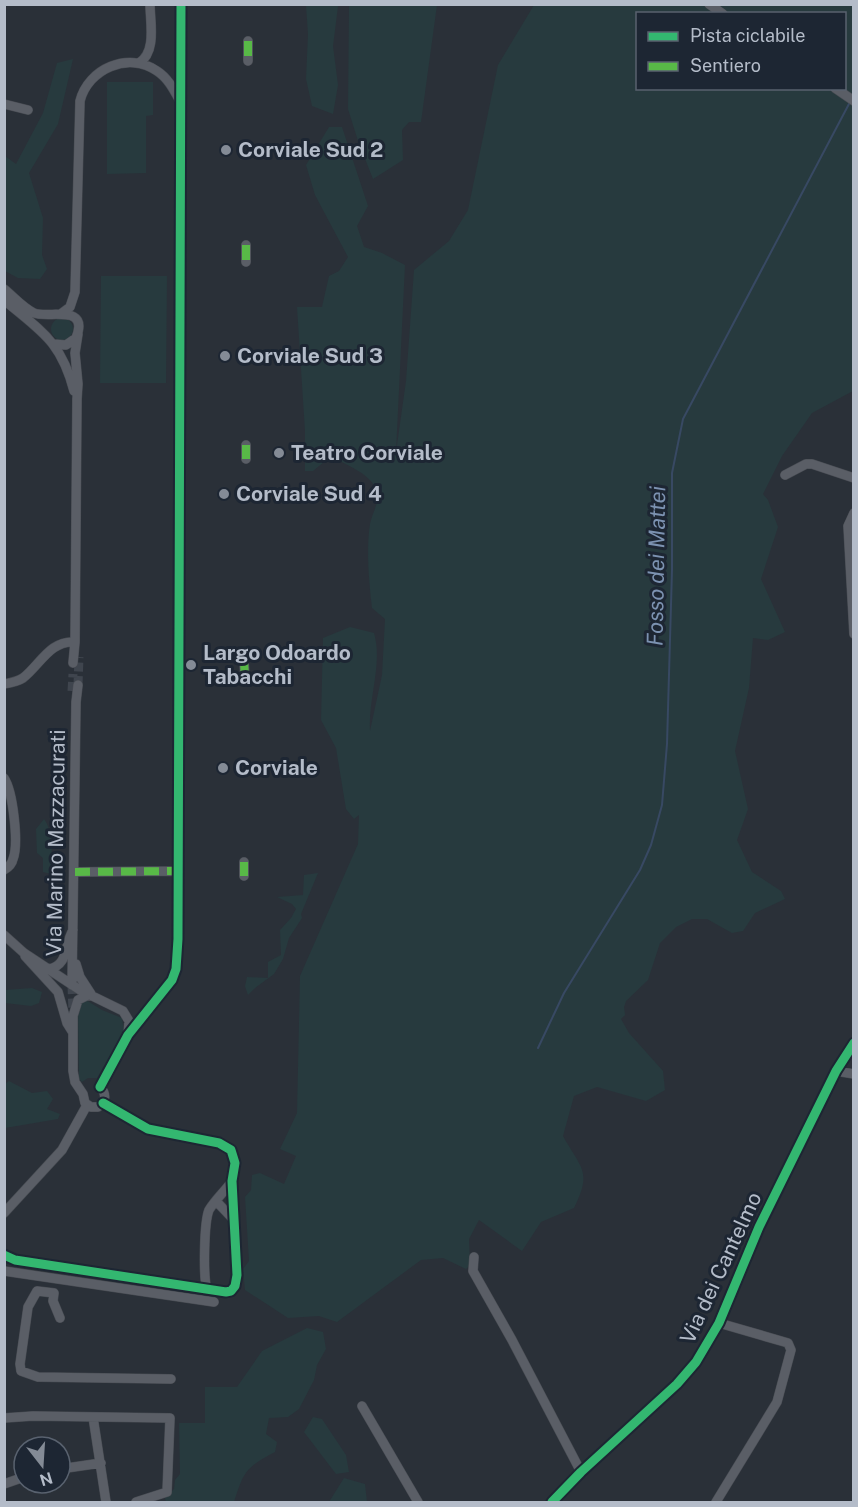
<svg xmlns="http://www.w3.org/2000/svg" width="858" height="1507" font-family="'Public Sans',sans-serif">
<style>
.green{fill:#273a3e;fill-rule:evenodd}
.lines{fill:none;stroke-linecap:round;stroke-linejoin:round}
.stream{stroke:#384963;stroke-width:2}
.minor-tunnel{stroke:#3f454e;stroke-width:9;stroke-dasharray:9 4.5;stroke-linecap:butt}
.minor-casing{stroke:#484c53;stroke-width:10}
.minor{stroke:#5a5e66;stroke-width:9}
.quiet{stroke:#58b947;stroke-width:8;stroke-dasharray:15 8;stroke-linecap:butt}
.cycleway-casing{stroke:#1d2633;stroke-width:13}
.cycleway{stroke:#33b770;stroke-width:9}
.poi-dot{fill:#848b96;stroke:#1d2633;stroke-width:2}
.labels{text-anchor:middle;stroke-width:6;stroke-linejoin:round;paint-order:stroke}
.poi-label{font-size:21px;font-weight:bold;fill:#b4bcc9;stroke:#1d2633;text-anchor:start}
.street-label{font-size:21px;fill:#b4bcc9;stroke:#1d2633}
.water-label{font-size:22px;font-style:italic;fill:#7c92b1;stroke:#1d2633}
</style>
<rect width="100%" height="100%" fill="#2a3038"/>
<path class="green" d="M306 5H337L338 6 333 46 338 85 333 114 312 106 306 79 308 34Z
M349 5H437L421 122H409L402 130 403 160 373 179 358 141 348 109Z
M534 5H853V391L812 413 782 456 763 494 768 500 778 527 761 579 785 632 768 640 753 638 749 688 735 751 748 809 737 840 752 872 781 891 785 899 755 913 743 931 732 933 707 919H692L676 927 660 943 648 980 626 1001 624 1007 625 1015 621 1019 629 1033 663 1071 665 1090 646 1101 597 1087 574 1096 563 1136C582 1170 592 1171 574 1208L541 1222 522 1251 479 1220 469 1239 470 1265 466 1269 443 1258 421 1260 337 1322 319 1316 288 1318 245 1290 243 1269 249 1261 245 1197 251 1190 252 1175 260 1173 284 1184 296 1156 280 1149 297 1113 300 976 358 844 359 815 354 819 346 809 336 748 321 720 323 638 350 627 374 633C383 664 368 698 370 731L382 675 385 619 372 608C369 582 366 550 370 524 373 509 383 500 373 484 368 474 341 461 330 457L313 471H305V431L297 307H322L329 276 339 271 348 257 315 195 306 165 329 127H342L368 206 357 226 364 247 382 253 405 265 396 452 406 381 414 270 449 241 468 210 498 65ZM638 14H844V88H638Z
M73 59 58 124 29 173 43 218 42 255 47 269 40 279 18 278 5 271V156L16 164 43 113 57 63Z
M107 82H153V115L146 116V173L107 174Z
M101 276H167L166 383H100Z
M51 329a11 11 0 1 1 22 0a11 11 0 1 1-22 0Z
M44 819C55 834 51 856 51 874L43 872V858L37 853 36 829Z
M318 873 301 914 302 918 289 938 283 959 274 974 255 988 248 995 245 986 247 977 268 978V962L281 955 280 930 291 918 296 909 292 904 277 897 303 895 304 875Z
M32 988 42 992 39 1003 31 1006 5 1003V990Z
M86 1000 102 1010 122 1018 124 1032 97 1078H88L82 1082 79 1079 78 1009 82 1001Z
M9 1081 32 1093 47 1091 53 1099 47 1109 60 1114 58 1119 5 1128V1084Z
M307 1328 323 1332 326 1349 317 1365 314 1380 299 1409 288 1417 269 1418 266 1434 277 1442 275 1452C245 1468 244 1471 234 1502H166L165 1498 174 1489 175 1480 180 1474 179 1423H205V1387H237L262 1351Z
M313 1417 322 1419 346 1455 349 1472 336 1474 304 1432Z
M344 1478 365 1484 367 1502H329Z"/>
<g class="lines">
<path class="stream" d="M538 1048 564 993 640 870 651 845 662 805 667 744 672 570V473L683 419 850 102"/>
<path class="minor-tunnel" d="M78 685 79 657
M72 691 73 674
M72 985 73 1013"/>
<g class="minor-casing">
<path id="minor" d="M709 4 723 14
M248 41V61
M139 63C157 52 150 22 150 4
M835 88 854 101
M4 104 28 110
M246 245V262
M4 289C14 297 23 308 34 313 48 319 90 303 76 338L66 345 54 344
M4 300C42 332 61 341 74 391
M62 313 70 307 75 292 80 101C88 69 128 51 157 71 168 78 174 90 180 101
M246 445V459
M785 475 806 464H812L854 478
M854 513 848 526 854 634
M179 527 181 4
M244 661 245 678
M73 663 75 642 77 399 78 384 75 353 78 334
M4 684C10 683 17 682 23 678 40 665 50 640 75 642
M4 778C13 791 19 844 13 859 12 864 9 867 4 870
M244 862V876
M75 872 177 871
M4 935 24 953 80 990 123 1011 129 1021 128 1035
M25 956 58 992 67 1023 72 1031
M76 964 80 977 91 994
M49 969C69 965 64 945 73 930
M72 985 76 702 78 685
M88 995 78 1000 73 1016V1071L75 1082 83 1094 85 1103 91 1107H98C106 1102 107 1094 100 1087
M836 1071 854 1074
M100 1087 128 1035 172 980 176 969 178 939 179 533
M216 1201 234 1220
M4 1213 62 1150 87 1105
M4 1255 15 1260 226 1292 231 1291 235 1286 237 1275 232 1181 235 1163 231 1150 219 1143 148 1129 103 1103
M474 1257 473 1271 512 1340 581 1472
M4 1271 214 1302
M207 1290C203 1277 204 1222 209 1210 215 1200 225 1191 232 1181
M60 1318 53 1301 54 1293 37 1291 28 1307 20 1364 21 1371 38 1377 171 1379
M362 1406 418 1502
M93 1417 106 1502
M4 1418 33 1416 170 1418 167 1492 136 1502
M60 1469 101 1463
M4 1484 24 1477
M552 1502 581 1472 677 1384 696 1362 719 1323 759 1227 836 1071 854 1043
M716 1502 777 1402 791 1350 788 1343 719 1323"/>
</g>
<use href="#minor" class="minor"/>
<path class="quiet" d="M248 41V61
M246 245V262
M246 445V459
M244 661 245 678
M244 862V876
M75 872 177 871"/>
<g class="cycleway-casing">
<path id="cycleway" d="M100 1087 128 1035 172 980 176 969 178 939 181 4
M4 1255 15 1260 226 1292 231 1291 235 1286 237 1275 232 1181 235 1163 231 1150 219 1143 148 1129 103 1103
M552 1502 581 1472 677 1384 696 1362 719 1323 759 1227 836 1071 854 1043"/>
</g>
<use href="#cycleway" class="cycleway"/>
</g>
<g class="poi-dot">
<circle cx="226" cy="150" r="6"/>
<circle cx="225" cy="356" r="6"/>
<circle cx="279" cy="453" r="6"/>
<circle cx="224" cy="494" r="6"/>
<circle cx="191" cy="665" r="6"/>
<circle cx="223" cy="768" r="6"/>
</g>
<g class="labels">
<g class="poi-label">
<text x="238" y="157">Corviale Sud 2</text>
<text x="237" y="363">Corviale Sud 3</text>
<text x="291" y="460">Teatro Corviale</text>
<text x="236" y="501">Corviale Sud 4</text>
<text x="203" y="660">Largo Odoardo<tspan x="203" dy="24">Tabacchi</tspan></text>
<text x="235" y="775">Corviale</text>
</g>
<g class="street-label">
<text transform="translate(56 843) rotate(-89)" y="7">Via Marino Mazzacurati</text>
<text transform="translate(721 1268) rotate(-65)" y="7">Via dei Cantelmo</text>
</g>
<g class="water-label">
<text transform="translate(656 566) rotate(-89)" y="8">Fosso dei Mattei</text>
</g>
</g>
<rect width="858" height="1507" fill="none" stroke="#b4bcc9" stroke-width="12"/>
<rect x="636" y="12" width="210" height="78" fill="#1d2633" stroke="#59626f" stroke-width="1.5"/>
<rect x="648" y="32" width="30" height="9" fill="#33b770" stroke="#59626f" stroke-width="1.5"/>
<text x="690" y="42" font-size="18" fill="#b4bcc9">Pista ciclabile</text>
<rect x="648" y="62" width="30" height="9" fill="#58b947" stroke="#59626f" stroke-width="1.5"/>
<text x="690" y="72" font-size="18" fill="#b4bcc9">Sentiero</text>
<g transform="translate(42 1465) rotate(163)"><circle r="28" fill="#1d2633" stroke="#59626f" stroke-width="1.5"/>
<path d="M0-4.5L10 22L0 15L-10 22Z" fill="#848b96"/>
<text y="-9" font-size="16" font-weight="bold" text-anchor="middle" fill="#b4bcc9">N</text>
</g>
</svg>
